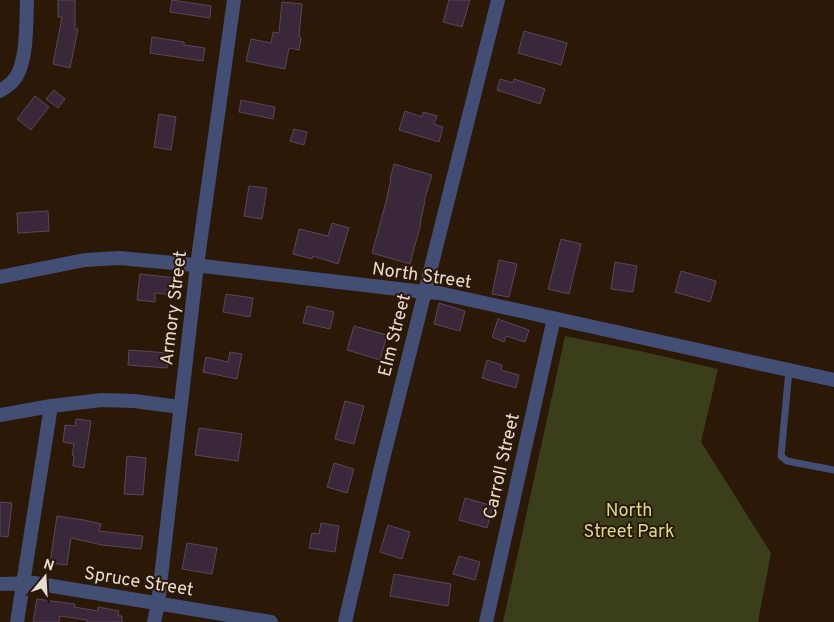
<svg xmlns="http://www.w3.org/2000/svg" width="834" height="622" font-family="Overpass,sans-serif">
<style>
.green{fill:#3b3e1b}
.building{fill:#3a2739;stroke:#5b465a}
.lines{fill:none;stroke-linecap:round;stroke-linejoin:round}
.service{stroke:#424e74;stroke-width:7}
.minor{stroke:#424e74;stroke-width:14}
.labels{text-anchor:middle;stroke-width:4;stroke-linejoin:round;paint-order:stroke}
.street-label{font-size:18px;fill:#e8dbd0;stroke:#2b1806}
.park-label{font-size:18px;fill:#d4dd85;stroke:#2b1806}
</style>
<rect width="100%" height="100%" fill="#2b1806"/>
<path class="green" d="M565 336 640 351 718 369 701 442 771 553 758 622H503Z"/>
<path class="building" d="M58 0H75V29H78L70 68 53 64 62 17H58Z
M172 0 211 6 210 18 170 12Z
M449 0H470L462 27 443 22Z
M282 2 302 4 299 37 301 38 299 50 289 48 285 69 246 61 251 39 271 43 273 32 279 33Z
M524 31 567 43 561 65 518 53Z
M152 37 184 42V45L205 48 203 61 150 53Z
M500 79 513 83 514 79 545 89 540 104 497 90Z
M54 90 65 99 58 108 46 99Z
M35 96 49 107 31 130 17 119Z
M241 100 275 107 273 119 239 112Z
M405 111 422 117 423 112 437 116 434 124 443 127 439 142 399 130Z
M159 114 176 117 171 150 154 147Z
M294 129 307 132 304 145 290 141Z
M394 164 432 175 424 201H425L420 223H421L410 264 372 253 386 202 391 179H390Z
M249 186 267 188 262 219 244 216Z
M48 211 49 231 18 233 17 213Z
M332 223 349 228 338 264 313 256 312 259 293 254 299 229 328 236Z
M561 239 581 244 569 294 548 289Z
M499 260 517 264 509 297 492 294Z
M615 262 637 266 633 292 611 289Z
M681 271 716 281 710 302 675 292Z
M140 274 176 278 174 295 155 293V302L137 300Z
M226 294 253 298 250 317 223 312Z
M439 303 465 311 460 331 434 324Z
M307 306 334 312 330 329 303 323Z
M498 319 529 330 525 342 506 336 504 342 492 337Z
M354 326 387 335 380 360 347 350Z
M129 350 168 353 167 368 128 365Z
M230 352 242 354 237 379 203 372 206 357 228 362Z
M487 360 502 365 501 370 519 375 516 388 482 378Z
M345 401 364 406 354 444 335 439Z
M76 419 91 421 84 468 73 466 74 456 72 455 74 444 63 442 65 425 75 426Z
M199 428 242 434 238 461 195 455Z
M127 456 146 458 143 495 124 494Z
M334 463 354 469 347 493 327 487Z
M465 498 493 506 487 528 459 520Z
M0 502 12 503 8 537 0 536Z
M57 516 84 520 101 524 99 531 143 536 141 549 102 545 71 538 67 565 50 563Z
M321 523 339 526 335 552 309 548 312 533 319 534Z
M388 525 410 532 402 559 380 552Z
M187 543 217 548 212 574 182 569Z
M459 556 480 562 475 580 453 574Z
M394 574 451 584 448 606 390 596Z
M37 599 75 604 74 607 98 611V607L119 611 118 616H122V622H87V620L60 616 59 622H33Z"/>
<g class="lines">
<path class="service" d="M789 370 781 456 787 461 834 470"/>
<path class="minor" d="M0 91C4 88 10 85 13 81 28 65 26 22 27 0
M0 277 85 260 119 258 185 264 424 292 439 293 834 380
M0 415 51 406 102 400 134 401 180 407
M0 584 34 583 271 622
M17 622 51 406
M154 622 158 603 197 265 234 0
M345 622 382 463 498 0
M486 622 554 318"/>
</g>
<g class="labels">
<g class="street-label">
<text transform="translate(422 275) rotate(8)" y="6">North Street</text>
<text transform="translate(173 308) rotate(-83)" y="6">Armory Street</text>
<text transform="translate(394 335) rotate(-76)" y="6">Elm Street</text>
<text transform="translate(501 466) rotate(-77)" y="6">Carroll Street</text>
<text transform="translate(139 581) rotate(9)" y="6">Spruce Street</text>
</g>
<g class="park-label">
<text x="629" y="516">North<tspan x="629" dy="21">Street Park</tspan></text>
</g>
</g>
<g transform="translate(45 577) rotate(18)" stroke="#2b1806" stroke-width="4" paint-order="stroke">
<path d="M0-4L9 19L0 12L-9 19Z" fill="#e8dbd0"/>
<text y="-8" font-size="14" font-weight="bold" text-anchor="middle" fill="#e8dbd0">N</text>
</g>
</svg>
